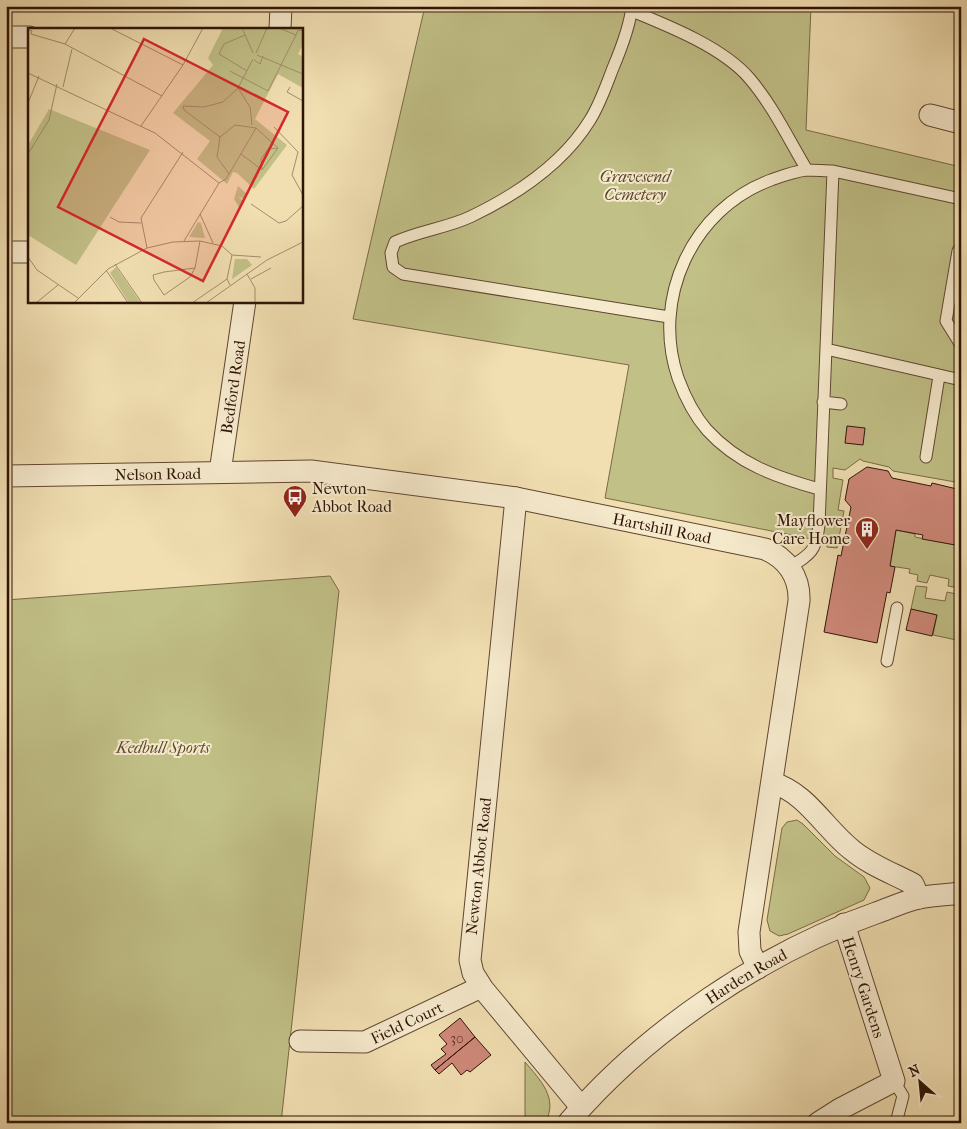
<svg xmlns="http://www.w3.org/2000/svg" width="967" height="1129" font-family="'IM FELL French Canon',serif">
<style>
.green{fill:#c1c087;stroke:#786a46}
.building{fill:#cf8879;stroke:#2f1306}
.lines{fill:none;stroke-linecap:round;stroke-linejoin:round}
.service-casing{stroke:#604631;stroke-width:13}
.minor-casing{stroke:#604631;stroke-width:23}
.service{stroke:#f6eacd;stroke-width:11}
.minor{stroke:#f6eacd;stroke-width:21}
.labels{text-anchor:middle;stroke-width:4;stroke-linejoin:round;paint-order:stroke}
.number-label{font-size:14px;fill:#573023}
.park-label{font-size:16px;font-style:italic;fill:#5b472d;stroke:#f6eacd}
.street-label{font-size:16px;fill:#2f1306;stroke:#f6eacd}
.poi-label{font-size:16px;fill:#2f1306;stroke:#f6eacd;text-anchor:start}
.inset-road{fill:none;stroke:#a38d6d;stroke-width:1}
.view{fill:#d62828;fill-opacity:0.15;stroke:#d62828;stroke-width:2.5}
.inset-edge{fill:none;stroke:#2f1306;stroke-width:2.5}
</style>
<rect width="100%" height="100%" fill="#f1dfb2"/>
<filter id="stains"><feTurbulence type="fractalNoise" baseFrequency=".004" numOctaves="4"/><feColorMatrix values="0 0 0 0 .2 0 0 0 0 .09 0 0 0 0 .02 0 0 0 .5 -.17"/></filter>
<radialGradient id="worn" r=".72"><stop offset=".6" stop-color="#630" stop-opacity="0"/><stop offset="1" stop-color="#630" stop-opacity=".3"/></radialGradient>
<path class="green" d="M425 6H811L806 130 961 167V483L893 471 889 467 863 461 860 459 845 470 833 468V478L843 480 838 510 844 511 837 548 827 547V542L605 498 629 365 353 319Z
M896 530 915 534V537L961 546 959 588 948 586 949 579 930 575 927 583 917 581 918 575 909 573 910 569 890 566Z
M330 576 339 591 281 1123H6V600Z
M916 586 927 587 925 598 945 601 947 592 961 595V641L933 635 937 615 911 609Z
M797 820 803 824 835 856 864 877 870 888 864 900 788 934 779 936 770 931 767 920 782 828 787 822Z
M525 1062C540 1080 559 1098 545 1123H525Z"/>
<path class="building" d="M847 426 865 428 863 445 845 443Z
M867 467 888 471 892 478 931 486 932 483 961 490V546L922 539 923 535 896 530 890 566 895 567 890 593 887 592 877 643 824 632 838 555 841 556 851 507 845 500 849 479Z
M911 609 937 615 932 636 906 630Z
M460 1018 475 1037 435 1070 431 1065 446 1054 441 1049 447 1044 439 1035Z
M475 1037 491 1055 470 1072 467 1070 461 1075 452 1063 439 1074 435 1070Z"/>
<g class="lines">
<g class="service-casing">
<path id="service" d="M632 6C630 26 621 49 613 68 606 86 600 104 590 120 563 164 516 195 470 217 446 228 419 231 395 242L391 253 393 267 403 274 669 317
M632 11C669 26 724 48 750 79 773 106 789 140 807 170
M961 247 958 251 946 321 961 345
M826 349 961 380
M823 402 841 404
M926 457 939 376
M819 489C776 477 738 464 707 430 694 415 685 397 678 378 651 299 692 209 771 180 782 176 795 171 807 170 816 170 825 171 833 171
M790 567C811 554 816 551 819 525L833 171 961 199
M887 661 897 608
M894 1081 903 1096 896 1123"/>
</g>
<g class="minor-casing">
<g id="minor">
<path d="M280 29 281 6"/>
<path d="M6 37H29"/>
<path d="M930 115 961 123"/>
<path d="M6 252H29"/>
<path id="s1" d="M220 472 245 301"/>
<path id="s2" d="M6 476 311 471 516 498 765 549C787 558 800 577 799 601L749 932 750 951 758 968"/>
<path d="M516 498 470 960 473 973 483 989 581 1107"/>
<path d="M773 783C807 793 825 829 852 850 870 865 892 873 913 884L919 898"/>
<path id="s3" d="M300 1041 365 1042 481 987"/>
<path id="s4" d="M568 1123C645 1032 764 952 876 913 890 908 905 901 919 898 932 895 947 895 961 893"/>
<path d="M818 1123 840 1109 894 1081 844 924"/>
</g>
</g>
<use href="#service" class="service"/>
<use href="#minor" class="minor"/>
</g>
<defs>
<g id="bus-pin" transform="scale(1.25)"><path d="M0 17L-7.5 6A9.5 9.5 0 1 1 7.5 6Z" fill="#8f2418" stroke="#f6eacd"/><path d="M-5-6H5V4H4V6H2V4H-2V6H-4V4H-5ZM-3.5-4V0h7V-4ZM-3.5 1.2v1.5H-2V1.2ZM2 1.2v1.5H3.5V1.2Z" fill="#fff"/></g>
<g id="building-pin" transform="scale(1.25)"><path d="M0 17L-7.5 6A9.5 9.5 0 1 1 7.5 6Z" fill="#8f2418" stroke="#f6eacd"/><path d="M-4-6H4V6H1V3H-1V6H-4ZM-2.5-4.3h1.7v1.8h-1.7ZM.8-4.3h1.7v1.8H.8ZM-2.5-1h1.7V.8h-1.7ZM.8-1h1.7V.8H.8Z" fill="#fff"/></g>
</defs>
<g fill-rule="evenodd">
<use href="#bus-pin" x="295" y="497"/>
<use href="#building-pin" x="867" y="529"/>
</g>
<g class="labels">
<g class="number-label">
<text x="457" y="1043">30</text>
</g>
<g class="park-label">
<text x="635" y="182">Gravesend<tspan x="635" dy="18">Cemetery</tspan></text>
<text x="163" y="753">Kedbull Sports</text>
</g>
<g class="street-label">
<text dy="6" stroke="none"><textPath href="#s1" startOffset="86">Bedford Road</textPath></text>
<text dy="6" stroke="none"><textPath href="#s2" startOffset="152">Nelson Road</textPath></text>
<text dy="6" stroke="none"><textPath href="#s2" startOffset="661">Hartshill Road</textPath></text>
<text transform="translate(478 866) rotate(-84)" y="6">Newton Abbot Road</text>
<text dy="6" stroke="none"><textPath href="#s4" startOffset="232">Harden Road</textPath></text>
<text transform="translate(864 987) rotate(72)" y="6">Henry Gardens</text>
<text dy="6" stroke="none"><textPath href="#s3" startOffset="111">Field Court</textPath></text>
</g>
<g class="poi-label">
<text x="312" y="494">Newton<tspan x="312" dy="18">Abbot Road</tspan></text>
<text x="850" y="526" text-anchor="end">Mayflower<tspan x="850" dy="18">Care Home</tspan></text>
</g>
</g>
<g transform="translate(28 28)">
<rect width="275" height="275" fill="#f1dfb2"/>
<path d="M195 0H275V16L270 26 275 29V60L250 46 227 91 259 117 226 161 209 145 205 144 199 156 169 131 182 113 145 85 185 37 180 30ZM21 81 122 122 48 237 0 207V117ZM210 158 219 166 215 171 210 168 216 174 211 179 206 171ZM170 194 173 195 177 210 161 209ZM207 231H219L224 237 204 251ZM88 239 113 275H101L82 245Z" fill="#c1c087"/>
<path class="inset-road" d="M82 0 155 37M214 0 225 25M251 0 268 7 270 2 275 3M0 2 4 3 3 6 37 16 134 68M217 7 196 16 191 26 219 43M37 16 47 0M228 25 239 0M229 27 275 46M226 32 232 36 235 28M202 43 240 63 268 7M0 45 127 105 191 155M35 59 44 21M262 59 259 64 275 73M210 60 222 79 224 97M0 75 11 48M113 98 155 37 175 0M246 99 270 124 264 147 275 167M192 109 156 82 155 78 176 79 195 74 210 60 225 31M0 126 21 92 29 56M234 142 233 131 240 121 250 120M201 146 189 129 192 109 207 97 228 100M191 155 198 151 201 146 228 100 250 120 234 142 213 126M223 176 251 195 258 193 275 178M172 186 185 215M82 189 91 194 113 195M156 213 191 155M119 220 113 190 155 124M204 227 233 229M0 229 9 242 50 270M87 236 114 275M167 240 162 249 136 267 126 252 125 247 136 244 167 240 172 213M78 242 100 275M219 246 227 260V275M223 251 243 240M202 257 199 251 204 227M8 275 30 257M46 275 80 241 119 220 145 214 172 213 194 218 204 227M164 275 199 251M178 275 239 232 275 214"/>
<path class="view" d="M116 11 260 84 175 253 30 179Z"/>
<rect width="275" height="275" class="inset-edge"/>
</g>
<rect width="967" height="1129" fill="none" stroke="#f1dfb2" stroke-width="25"/>
<rect x="8" y="8" width="952" height="1114" fill="none" stroke="#2f1306" stroke-width="2.5"/>
<rect x="12" y="12" width="942" height="1104" fill="none" stroke="#2f1306"/>
<g transform="translate(920 1082) rotate(333)" stroke="#f6eacd" stroke-width="4" paint-order="stroke">
<path d="M0-4L9 19L0 12L-9 19Z" fill="#2f1306"/>
<text y="-8" font-size="14" font-weight="bold" text-anchor="middle" fill="#2f1306">N</text>
</g>
<rect width="100%" height="100%" filter="url(#stains)"/>
<rect width="100%" height="100%" fill="url(#worn)"/>
</svg>
